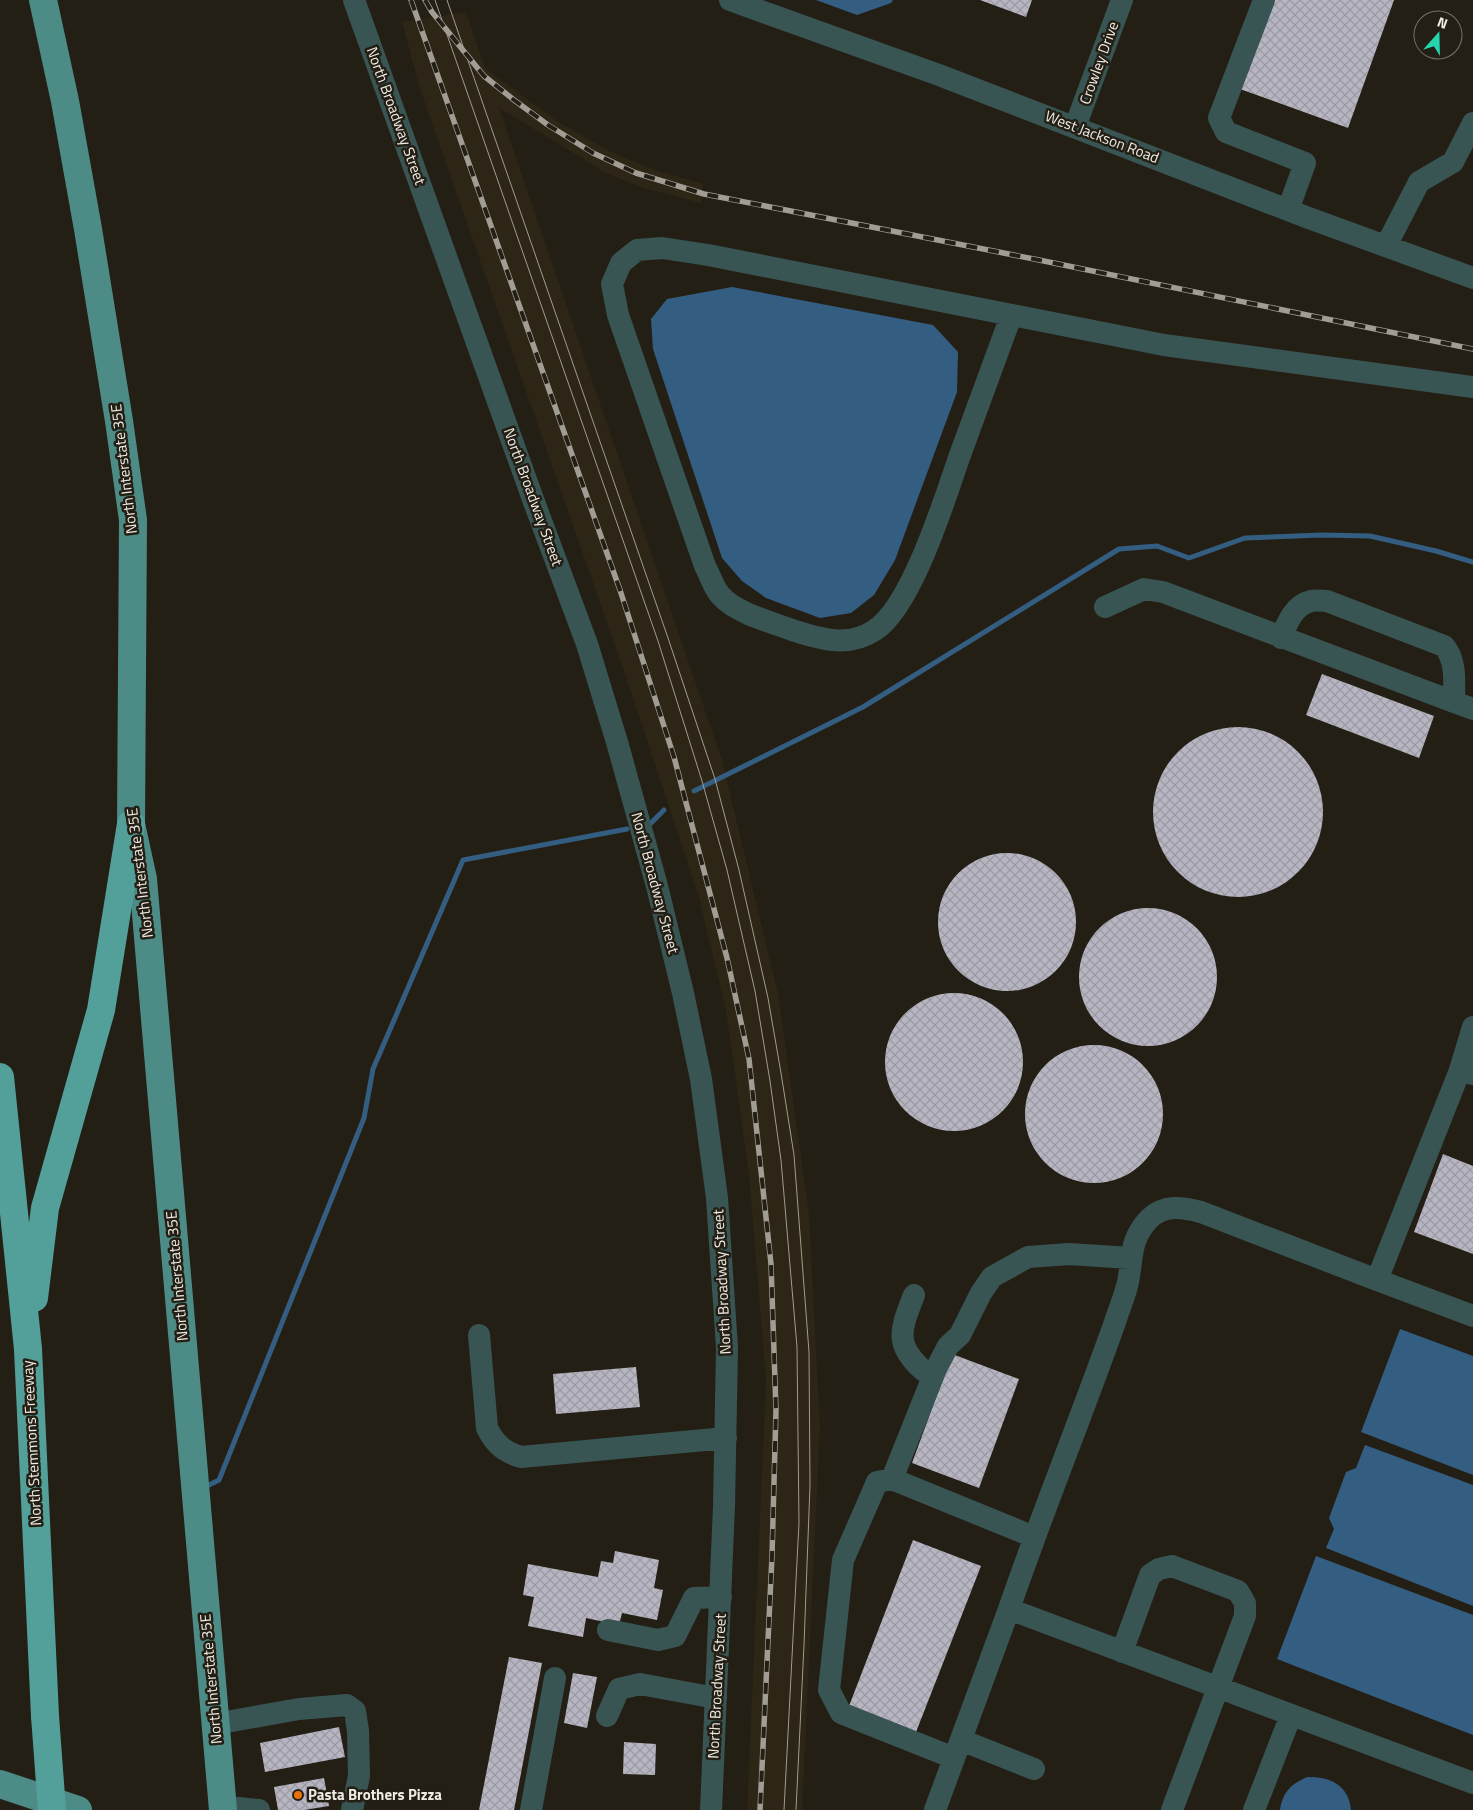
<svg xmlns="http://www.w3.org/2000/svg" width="1473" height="1810" font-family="'Titillium Web',sans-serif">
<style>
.built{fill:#2d2515}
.water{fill:#345d82}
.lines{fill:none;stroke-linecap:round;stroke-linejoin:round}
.stream{stroke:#345d82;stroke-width:5}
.building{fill:url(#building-cross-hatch)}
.minor{stroke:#395553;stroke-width:22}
.major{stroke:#4c8b86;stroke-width:28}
.highway{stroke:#53a09a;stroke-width:28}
.tram{stroke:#a19d95;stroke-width:1}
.rail-casing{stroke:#a19d95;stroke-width:5.5}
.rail{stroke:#241f15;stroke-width:4;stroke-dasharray:11;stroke-linecap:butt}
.highway-bridge{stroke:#53a09a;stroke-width:28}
.food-dot{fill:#e8710a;stroke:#241f15;stroke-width:2}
.labels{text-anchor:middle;stroke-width:5;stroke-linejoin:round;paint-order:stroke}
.street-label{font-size:15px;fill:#efece5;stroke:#241f15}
.poi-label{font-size:15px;font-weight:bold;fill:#efece5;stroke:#241f15;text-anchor:start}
</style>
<defs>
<pattern id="building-cross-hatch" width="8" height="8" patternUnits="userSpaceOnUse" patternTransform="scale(1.25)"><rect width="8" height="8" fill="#b7b5c2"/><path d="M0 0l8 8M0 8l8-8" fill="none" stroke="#9b9aa3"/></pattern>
</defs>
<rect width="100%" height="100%" fill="#241f15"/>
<path class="built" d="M466 12 485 68 557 121 607 150 652 169 703 184 701 203 643 188 610 175 499 108 722 760 778 994 809 1214 820 1426 802 1810H747L766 1381 749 1175 726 1010 698 894 624 671 420 89 402 22Z"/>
<path class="water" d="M816 0H893L891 3 857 15Z
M732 287 933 325 958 352 957 392 895 560 874 595 851 613 820 618 766 598 742 581 722 558 653 349 651 319 667 299Z
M1400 1329 1473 1356V1475L1361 1432Z
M1365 1445 1473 1485V1606L1326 1548 1334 1529 1329 1518 1346 1472 1356 1468Z
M1316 1556 1473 1615V1735L1277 1659Z
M1307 1777C1329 1776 1349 1785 1351 1810H1280C1282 1793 1291 1784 1307 1777Z"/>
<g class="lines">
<path class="stream" d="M694 791 863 707 1119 549 1157 546 1189 558 1245 538 1322 535 1370 536 1436 551 1473 562
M650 824 664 810
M209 1485 219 1480 364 1118 373 1069 463 860 627 829"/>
</g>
<path class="building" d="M980 0H1032L1026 17Z
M1273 0H1394L1348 128 1240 89Z
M1322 674 1434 716 1419 758 1306 715Z
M1153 812a85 85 0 1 1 170 0a85 85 0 1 1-170 0Z
M938 922a69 69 0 1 1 138 0a69 69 0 1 1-138 0Z
M1079 977a69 69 0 1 1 138 0a69 69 0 1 1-138 0Z
M885 1062a69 69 0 1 1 138 0a69 69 0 1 1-138 0Z
M1025 1114a69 69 0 1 1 138 0a69 69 0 1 1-138 0Z
M1443 1154 1473 1166V1254L1414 1232Z
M952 1354 1019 1379 979 1488 912 1463Z
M636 1367 640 1407 556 1414 553 1374Z
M913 1540 981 1566 916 1732 849 1706Z
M615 1551 659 1560 654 1588 663 1590 657 1620 622 1613 619 1625 586 1618 583 1637 528 1626 534 1597 523 1595 528 1564 598 1577 601 1561 613 1563Z
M509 1657 542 1663 514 1810H479Z
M573 1673 597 1677 587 1728 564 1723Z
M339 1727 345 1757 265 1772 260 1743Z
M624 1742 656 1744 655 1775 623 1774Z
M324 1778 329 1806 304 1810H278L274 1787Z"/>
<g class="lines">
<path class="minor" d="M354 0 534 502 587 644 617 742 657 886 683 993 701 1079 717 1198 727 1348 724 1506 711 1810
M730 0 939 75 1306 217 1473 278
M1264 0 1219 118 1226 132 1305 163 1288 210
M1075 127 1122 0
M1386 246 1419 182 1453 162 1473 123
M1011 316C994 362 977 409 960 455 945 498 912 606 875 630 849 648 820 639 792 630 771 622 736 613 721 596 714 589 710 575 705 566L618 315 612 284 621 263 637 250 662 248 708 255 1164 345 1473 387
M1105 607 1144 589 1163 592 1454 702
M1281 638C1287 623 1294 605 1311 601 1316 600 1323 601 1327 601L1444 646C1457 661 1454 683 1454 702L1473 709
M1460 1070 1473 1027
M1473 1074 1460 1070 1377 1280 1473 1316
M914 1295C901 1329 893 1344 924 1371L936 1369 948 1346 960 1335 981 1293 992 1277 1028 1257 1069 1254 1130 1258
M479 1335 487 1428C495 1444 504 1452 521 1457L726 1438
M892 1479 936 1369
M1009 1609C1042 1513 1081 1418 1115 1322 1119 1309 1125 1296 1128 1282 1133 1258 1129 1240 1149 1219 1164 1204 1182 1207 1201 1212L1377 1280
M608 1630 658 1640 675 1636 694 1598 721 1597
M1122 1652 1150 1575 1159 1569 1172 1566 1238 1591 1245 1603V1616L1172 1810
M607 1716 619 1689 640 1684 716 1698
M215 1724 299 1709 347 1705 355 1711 358 1731 359 1776 352 1810
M961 1740 1034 1769
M954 1758 841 1713 829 1690 843 1560 877 1482 892 1479 1034 1537
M224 1810 238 1808 259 1810
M531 1810 555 1678
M935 1810 1009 1609 1473 1783
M1254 1810 1291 1715"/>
<path class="major" d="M43 0 65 101 88 229 119 421 133 520 131 824 143 879 223 1810
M0 1784 78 1810"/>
<path class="highway" d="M0 1077 28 1349 45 1716
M34 1298 45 1208 101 1010 131 824"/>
<path class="tram" d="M435 0 658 641 702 781 727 870 755 991 770 1081 781 1160 797 1347 799 1523 784 1810
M447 0 668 638 715 779 739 870 768 998 781 1073 794 1155 809 1352 810 1485 804 1645 796 1810"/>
<g class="rail-casing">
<path id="rail" d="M411 0 620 590 674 757 727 958 749 1059 771 1264 776 1410 772 1556 760 1810
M425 0 432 12 484 76 514 100 548 125 593 153 636 173 704 194 1039 260 1473 349"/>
</g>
<use href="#rail" class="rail"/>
<path class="highway-bridge" d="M45 1716 52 1810"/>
</g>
<circle class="food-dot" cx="298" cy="1795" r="5"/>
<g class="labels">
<g class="street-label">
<text transform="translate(1099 63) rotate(-70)" y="5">Crowley Drive</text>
<text transform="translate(396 116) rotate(70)" y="5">North Broadway Street</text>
<text transform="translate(1102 137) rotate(21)" y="5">West Jackson Road</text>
<text transform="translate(124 469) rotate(-97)" y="5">North Interstate 35E</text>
<text transform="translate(533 497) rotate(70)" y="5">North Broadway Street</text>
<text transform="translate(140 873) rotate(-97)" y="5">North Interstate 35E</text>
<text transform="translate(655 883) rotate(75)" y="5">North Broadway Street</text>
<text transform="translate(177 1276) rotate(-95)" y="5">North Interstate 35E</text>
<text transform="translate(722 1282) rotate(-93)" y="5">North Broadway Street</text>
<text transform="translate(32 1443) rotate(-93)" y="5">North Stemmons Freeway</text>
<text transform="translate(211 1679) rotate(-95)" y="5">North Interstate 35E</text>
<text transform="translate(717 1686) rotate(-87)" y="5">North Broadway Street</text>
</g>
<g class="poi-label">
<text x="308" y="1800">Pasta Brothers Pizza</text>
</g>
</g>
<g transform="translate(1438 35) rotate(20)"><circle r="24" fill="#241f15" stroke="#757168"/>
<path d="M0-4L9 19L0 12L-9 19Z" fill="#24d5ae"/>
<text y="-8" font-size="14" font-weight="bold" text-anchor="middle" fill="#efece5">N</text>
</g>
</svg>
